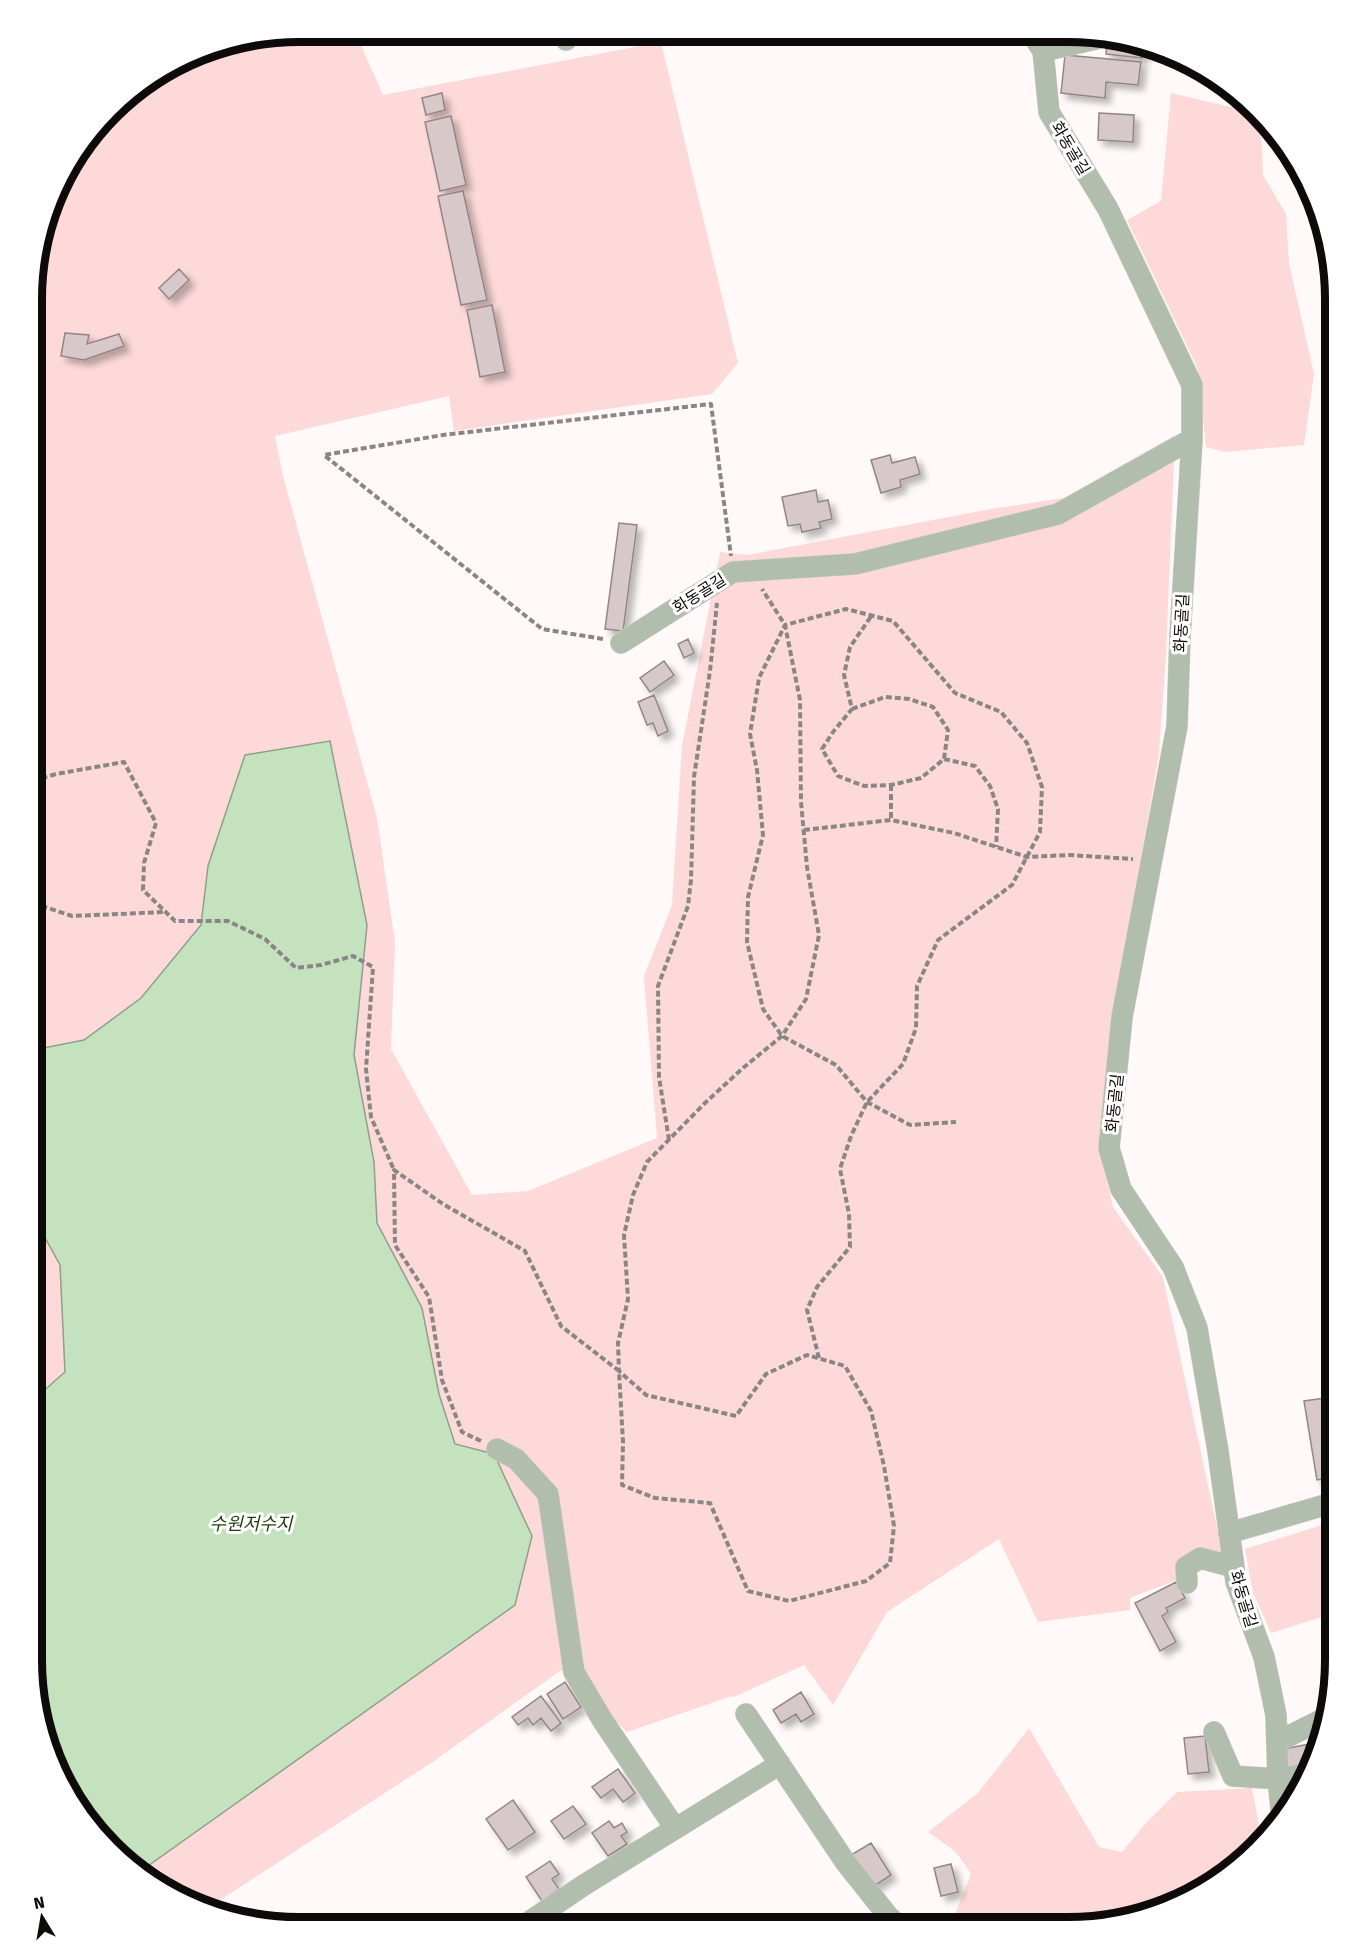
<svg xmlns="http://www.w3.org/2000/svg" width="1367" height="1959" font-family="'Fira Sans','Noto Sans KR',sans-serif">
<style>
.green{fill:#fdd9d9}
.water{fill:#c5e2be;stroke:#8ea188;stroke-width:1.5}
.building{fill:#d7c9c9;stroke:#938686;stroke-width:1.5;filter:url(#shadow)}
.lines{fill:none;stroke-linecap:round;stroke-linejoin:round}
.minor-casing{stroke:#d9d3d3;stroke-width:22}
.path{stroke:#8b8686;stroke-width:4;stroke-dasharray:6 3;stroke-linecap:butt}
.minor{stroke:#b1bdad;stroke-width:21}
.labels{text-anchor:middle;stroke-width:6;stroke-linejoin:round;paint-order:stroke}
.street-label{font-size:16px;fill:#0f0a0a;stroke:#fff}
.water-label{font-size:18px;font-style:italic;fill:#183e0c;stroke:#fff}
.rim{fill:none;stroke:#0f0a0a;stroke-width:8}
</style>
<defs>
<filter id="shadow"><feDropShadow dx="5.5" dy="5.5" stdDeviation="3" flood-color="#0004"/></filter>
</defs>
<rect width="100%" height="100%" fill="#fff9f9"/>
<path class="green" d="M299 32H355L383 95 661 42 738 363 712 394 454 431 449 396 275 436 283 476 377 818 395 942 391 1049 472 1195 528 1191 657 1138 644 976 672 905 682 746 720 552 748 555 991 509 1064 498 1175 435 1166 655 1159 754 1111 1032 1101 1150 1113 1207 1163 1277 1228 1578 1213 1566 1130 1598V1610L1038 1622 999 1539 887 1612 833 1705 804 1665 734 1697 732 1696 627 1732 561 1670 434 1761 205 1910 197 1907 136 1873 59 1778 32 1661 34 263 67 165 123 98 212 46Z
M1171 93 1252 112 1261 124 1263 175 1286 214 1289 263 1314 374 1304 445 1225 452 1206 447 1198 369 1127 220 1161 201Z
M1335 1521V1613L1271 1633 1253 1593 1245 1549Z
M1029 1728 1099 1847 1122 1852 1146 1823 1177 1792 1252 1788 1262 1841 1244 1861 1186 1900 1069 1927H950L971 1874 956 1852 928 1832 978 1793Z"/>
<path class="water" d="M330 741 367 925 354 1055 374 1162 377 1223 422 1308 439 1394 455 1444 494 1454 532 1536 515 1605 138 1873 59 1778 32 1661V1401L65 1372 60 1265 32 1214 33 1050 84 1040 141 998 201 925 208 866 245 755Z"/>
<path class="building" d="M1107 44 1143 48 1142 58 1106 54Z
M1146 45 1167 51V52H1146Z
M1065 55 1141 62 1138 85 1106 82 1105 98 1061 93Z
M442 93 445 110 426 115 422 98Z
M1099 113 1134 115 1133 142 1098 140Z
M451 116 466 185 440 191 425 122Z
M463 191 487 300 461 305 438 196Z
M179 269 189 280 169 299 159 288Z
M492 305 505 372 480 377 467 310Z
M65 333 89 335 87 344 119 334 124 346 84 360 61 356Z
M890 455 892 463 915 457 920 474 900 480 901 487 881 493 871 460Z
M816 490 818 502 828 500 832 519 819 522 821 528 802 532 800 524 788 526 782 497Z
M619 523 637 525 623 631 605 629Z
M688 639 694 653 684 658 678 644Z
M664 661 674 675 650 692 640 678Z
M654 695 668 731 658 736 653 723 647 725 638 702Z
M1325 1398 1333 1441H1335V1477L1317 1480 1304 1401Z
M1176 1582 1185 1598 1166 1608 1168 1612 1162 1616 1176 1642 1160 1651 1135 1603Z
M565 1682 581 1707 563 1719 547 1694Z
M801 1692 814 1714 801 1722 796 1714 781 1723 773 1710Z
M541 1696 561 1723 551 1731 541 1718 533 1725 528 1718 518 1725 512 1717Z
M1205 1736 1209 1772 1188 1774 1184 1738Z
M1315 1743 1317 1756 1311 1767 1287 1771 1283 1749Z
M618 1769 635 1793 623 1802 613 1789 601 1798 592 1787Z
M513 1800 535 1832 508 1850 486 1819Z
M573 1806 586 1824 564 1839 551 1821Z
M609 1821 614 1828 622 1823 627 1832 621 1836 627 1844 608 1856 592 1833Z
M871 1843 891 1875 871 1888 851 1855Z
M550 1861 559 1874 552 1879 559 1889 542 1901 526 1877Z
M951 1864 958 1892 941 1896 934 1868Z"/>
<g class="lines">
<g class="minor-casing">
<path id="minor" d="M1032 34 1043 51 1096 39 1103 34
M566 40V32
M1043 51 1049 112 1108 209 1192 385V439L1180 637 1177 726 1122 1017 1109 1148 1121 1189 1173 1267 1197 1328 1218 1451 1236 1582 1264 1657 1276 1715 1278 1779 1282 1819
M621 643 733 572 855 564 1058 514 1192 439
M497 1449 516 1459 548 1494 574 1672 603 1721 675 1828
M1229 1533 1335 1502
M1187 1583 1186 1567 1200 1558 1234 1567
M746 1714 846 1863 889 1917 901 1927
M1214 1732 1233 1776 1278 1779 1308 1773
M1277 1742 1327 1717
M523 1926 584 1885 780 1764"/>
</g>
<path class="path" d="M603 639 542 629 324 455 443 435 711 404 731 556
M852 709 885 697 909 699 933 707 948 730 944 759 921 778 891 785 864 786 838 776 822 749 833 732 852 709 844 675 850 647 872 615
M944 759 975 766 990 786 998 809 996 847
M33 781 56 774 124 762 156 823 144 863 143 890 175 921H228L265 939 296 968 321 965 353 956 373 967 366 1069 371 1117 394 1170
M891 785V820
M804 830 891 820 954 833 1027 857 1069 855 1133 859
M33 903 72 916 165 912
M669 1140 659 1077 658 986 688 906 691 880 694 777 710 671 717 603
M819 1358 807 1310 817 1287 850 1247 849 1214 840 1169 851 1136 867 1102 903 1064 916 1028 917 986 938 940 1012 885 1040 832 1042 787 1027 743 1001 712 955 693 893 621 846 609 785 625 759 678 750 734 757 770 763 835 748 897 747 942 763 1009 782 1036 836 1065 867 1102 910 1125 956 1122
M481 1441 462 1432 442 1380 429 1297 395 1245 394 1170 443 1204 525 1251 561 1326 619 1371 623 1442 622 1485 655 1498 710 1503 748 1591 789 1601 866 1581 890 1563 894 1526 884 1466 871 1411 845 1366 807 1355 766 1374 736 1416 646 1395 619 1371 618 1343 628 1299 624 1235 633 1195 647 1162 705 1103 743 1068 782 1036 806 999 819 935 807 867 801 802 800 700 785 625 762 589"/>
<use href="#minor" class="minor"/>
</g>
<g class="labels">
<g class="street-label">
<text transform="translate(1071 148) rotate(59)" y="6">화동골길</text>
<text transform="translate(699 593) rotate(-32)" y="6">화동골길</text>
<text transform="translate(1181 623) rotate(-87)" y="6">화동골길</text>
<text transform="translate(1114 1103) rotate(-84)" y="6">화동골길</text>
<text transform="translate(1244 1599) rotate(73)" y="6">화동골길</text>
</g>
<g class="water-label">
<text x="251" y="1530">수원저수지</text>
</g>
</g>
<path d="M0 0H1367V1959H0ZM299 42H1068A257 257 0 0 1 1325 299V1660A257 257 0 0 1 1068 1917H299A257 257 0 0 1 42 1660V299A257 257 0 0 1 299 42Z" fill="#fff" fill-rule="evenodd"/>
<path class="rim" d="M299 42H1068A257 257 0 0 1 1325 299V1660A257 257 0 0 1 1068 1917H299A257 257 0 0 1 42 1660V299A257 257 0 0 1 299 42Z"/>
<g transform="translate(42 1917) rotate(349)" stroke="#ffffff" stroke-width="4.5" paint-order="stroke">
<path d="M0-4.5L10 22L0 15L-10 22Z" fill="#0f0a0a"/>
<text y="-9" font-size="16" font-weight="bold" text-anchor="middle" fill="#0f0a0a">N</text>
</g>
</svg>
